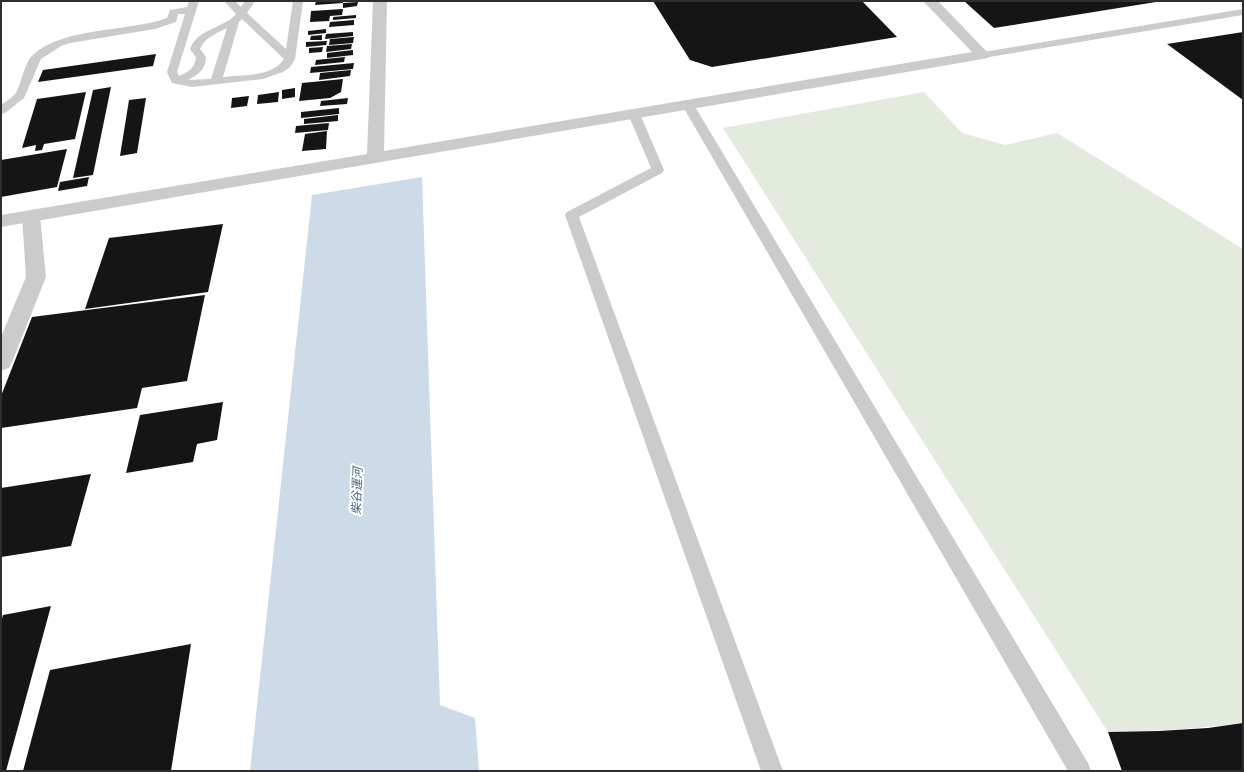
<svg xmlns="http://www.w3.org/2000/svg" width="1244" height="772" font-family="'Varela Round','Noto Sans JP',sans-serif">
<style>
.green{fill:#e3eade}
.water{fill:#ccdbe7}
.building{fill:#151515}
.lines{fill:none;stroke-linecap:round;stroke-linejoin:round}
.service{fill:#cbcbcb;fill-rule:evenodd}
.minor{fill:#cbcbcb;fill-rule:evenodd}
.tertiary{fill:#cbcbcb;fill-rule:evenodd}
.labels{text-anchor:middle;stroke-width:4;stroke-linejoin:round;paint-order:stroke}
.water-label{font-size:12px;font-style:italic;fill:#466986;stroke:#fff}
</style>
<rect width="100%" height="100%" fill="#fff"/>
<path class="green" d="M924 92 962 133 1005 145 1057 133 1243 249V723C1198 729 1154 731 1108 732L723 128Z"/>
<path class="water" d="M422 177 440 705 475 718 479 771H250L312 195Z"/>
<path class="building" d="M316 1H343V3L315 5Z
M653 1H862L897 37 712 67 690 60Z
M964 1H1156V2L994 28Z
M358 2 357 6 343 8V3Z
M343 9 342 15 330 16 329 21 310 22 311 11Z
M356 15V18L333 20V17Z
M354 20V25L329 27 330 22Z
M326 29V33L308 35V31Z
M353 32V36L325 39 326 34Z
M1243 32V100L1167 44Z
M322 35V40H310L311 36Z
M354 37 353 43 329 45 330 39Z
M327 41 326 45 306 47V42Z
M352 44 351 49 326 52 327 46Z
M323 47 322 52 309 53V48Z
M353 50V55L327 58V53Z
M156 54 153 66 38 82 43 70Z
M345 57 344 62 315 65 316 60Z
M354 63 353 69 310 73 311 67Z
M351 70 350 76 319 80 320 73Z
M343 79 341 92 330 98 299 101 302 83Z
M111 87 93 175 73 178 93 90Z
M295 88V97L282 99V90Z
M86 92 75 139 44 144 42 150 35 151 36 145 22 148 37 99Z
M279 92 278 102 257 104 258 95Z
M249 96 247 106 231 108 232 98Z
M146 98 137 153 120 156 129 100Z
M348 98 347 104 320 106 321 101Z
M339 108V114L301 118V112Z
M338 115V121L304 124V119Z
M329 123 328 130 295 133 296 126Z
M327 131 326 149 302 151 305 134Z
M67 149 57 187 1 197V160Z
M89 177 87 186 58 191 60 182Z
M223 224 208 292 85 309 109 238Z
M205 295 187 381 142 388 137 408 1 428V396L32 317Z
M223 402 217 440 197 444 193 462 126 473 140 415Z
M91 474 71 546 1 557V488Z
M51 606 6 771H1V622L3 615Z
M191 644 171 771H23L50 670Z
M1243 723V771H1122L1108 732 1159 731 1208 728Z"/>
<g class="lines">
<path class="service" d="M189 1H199L177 72 179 76C188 72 195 68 196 57L190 49C198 28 223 29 236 14L224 1H235L241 7 245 1H255L247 13 286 49 293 1H303L295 59 290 67 283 72 263 79 192 87 172 83 167 72 185 14H178L176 22 155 29 70 43 61 46 41 59 24 98 5 113 1 114V105C5 102 12 98 15 94 22 84 24 62 33 55 62 27 128 32 167 18L170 10 187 7ZM242 19 284 59C273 77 241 75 223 77L239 22ZM227 28 211 79 188 80C198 75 206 69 206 57L200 49C204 38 217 33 227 28Z
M1243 9V15L983 58 978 55 983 52Z
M688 102 692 103 694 105 1088 763 1091 771H1068L682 105 684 103Z
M634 111 638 112 640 114 664 170 662 173 579 217 783 771H761L565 215 567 212 651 168 628 114 630 112Z"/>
<path class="minor" d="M31 210 37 212 40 216 46 277 12 362 9 368 1 371V337L26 277 22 216 25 212Z"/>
<path class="tertiary" d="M373 1H387L384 151 972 52 923 1H938L990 55 988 58 983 59 1 227V215L367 154Z"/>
</g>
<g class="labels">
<g class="water-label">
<text transform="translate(357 491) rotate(-88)" y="4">柴谷運河</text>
</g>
</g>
<rect width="1244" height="772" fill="none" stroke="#2e2e2e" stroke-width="4"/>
</svg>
